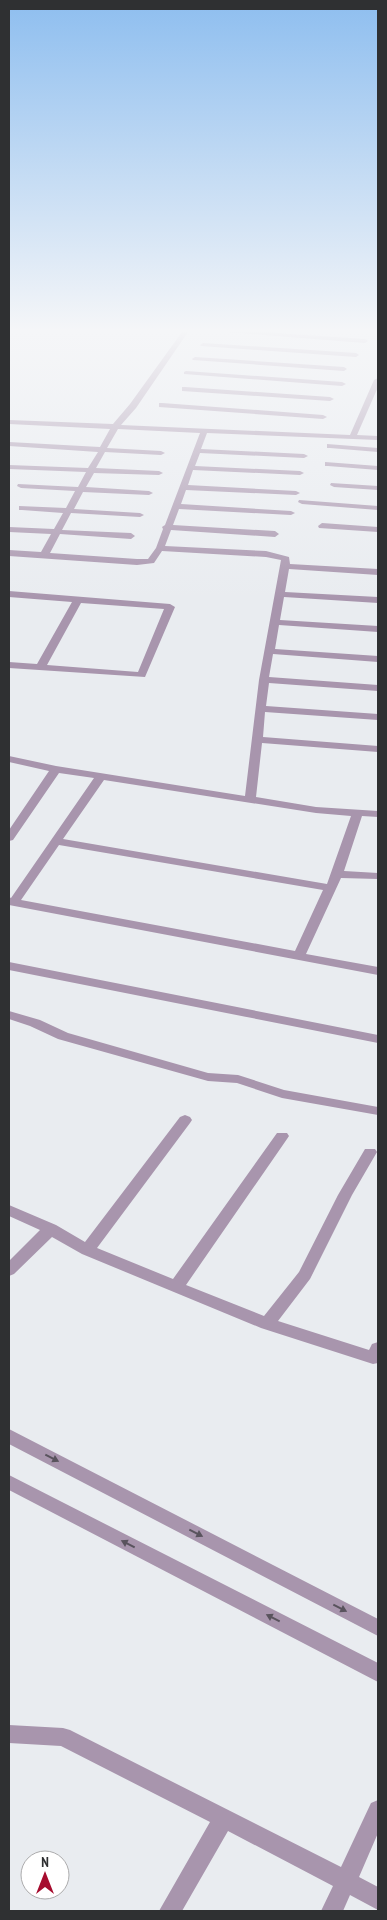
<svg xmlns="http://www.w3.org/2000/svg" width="387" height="1920" font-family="'PT Sans Narrow',sans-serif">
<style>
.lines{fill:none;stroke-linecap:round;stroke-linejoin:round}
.minor{fill:#a895ad;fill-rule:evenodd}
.oneway{fill:#59535d}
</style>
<rect width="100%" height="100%" fill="#e9ecf0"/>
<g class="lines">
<path class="minor" d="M182 332H188L136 408 121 425 350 435 374 380 378 378V387L357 435 378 436V440L207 433 201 449 304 454 308 456 304 458 200 453 195 466 300 471 304 473 300 475 193 470 188 485 296 491 300 493 296 495 186 490 181 504 291 511 295 513 291 515 179 509 173 525 275 531 279 534 275 537 171 530 165 546 266 551 289 557 290 564 378 569V575L289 569 285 592 378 597V603L284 597 280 620 378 626V632L279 625 275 649 378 656V662L273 654 269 677 378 685V691L269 683 266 706 378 714V720L265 712 263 737 378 746V752L262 743 256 797 316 807 378 811V817L362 816 344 871 378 873V879L341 878 306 954 378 967V975L9 905V897L11 898 94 778 59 773 13 840 9 841V830L49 771 9 762V756L56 766 245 796 259 680 281 560 266 557 162 551 154 563 137 565 9 556V550L41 552 51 534 9 532V527L54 529 63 513 22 510H19V506L66 508 75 491 21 488 17 486 18 484 78 487 86 472 9 469V465L88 468 98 452 9 446V442L100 447 110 429 9 424V420L113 424 130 404ZM118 429 200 433 165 525 162 527 163 529 156 548 148 559H137L50 553 60 534 131 539 135 536 131 533 62 530 71 513 140 517 144 515 140 513 74 509 83 492 149 495 153 493 149 491 86 487 94 473 159 475 163 473 159 471 96 468 105 452 161 455 165 453 161 451 107 448ZM104 780 316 813 351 816 327 884 63 839ZM59 845 323 890 295 951 21 900Z
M227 332H262L365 339 368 341 365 343Z
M203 343 356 353 359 355 356 357 201 346 200 345Z
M195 357 344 367 347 369 344 371 193 360 192 359Z
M186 371 342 382 346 384 342 386 184 374V372Z
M185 387 330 397 334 399 330 401 182 391V387Z
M162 403 323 415 327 417 323 419 159 407V403Z
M327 444 378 448V452L330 448H327Z
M325 462 378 466V470L328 466H325Z
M331 483 378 486V490L334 487 330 485Z
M299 500 378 506V510L302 504 298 502Z
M322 523 378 527V532L319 528 318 526Z
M9 591 170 604 175 607 145 677 9 668V662L37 664 72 602 9 597ZM81 603 164 609 138 672 47 665Z
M9 962 378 1035V1043L9 970Z
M9 1011 40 1020 68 1033 208 1073 238 1075 284 1090 378 1107V1115L282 1098 237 1083 208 1081 58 1039 30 1026 9 1019Z
M185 1115 190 1117 192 1120 190 1123 97 1248 173 1279 277 1133H287L289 1136 287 1139 186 1285 264 1316 299 1272 338 1195 365 1149H375L377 1152 352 1195 310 1279 278 1321 369 1350 372 1344 378 1342V1363L373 1364 261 1328 82 1254 52 1237 14 1274 9 1276V1261L40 1230 9 1216V1205L56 1225 85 1242 180 1117Z
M9 1429 378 1619V1636L9 1444Z
M9 1475 378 1663V1682L9 1490Z
M9 1725 63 1728 70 1730 341 1867 371 1803 378 1800V1833L359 1877 378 1887V1910L350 1895 343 1911H321L333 1886 228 1831 182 1911H159L210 1822 61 1746 9 1743Z"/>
</g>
<defs><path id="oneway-solid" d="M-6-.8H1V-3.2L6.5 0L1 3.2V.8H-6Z" transform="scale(1.25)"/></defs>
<g class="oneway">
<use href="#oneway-solid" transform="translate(52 1458) rotate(27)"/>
<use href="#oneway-solid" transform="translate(196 1533) rotate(27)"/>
<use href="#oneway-solid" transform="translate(128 1544) rotate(-153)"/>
<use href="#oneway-solid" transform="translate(340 1608) rotate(27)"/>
<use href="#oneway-solid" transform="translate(273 1618) rotate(-153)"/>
</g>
<linearGradient id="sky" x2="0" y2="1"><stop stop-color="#8ebeef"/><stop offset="0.55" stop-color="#f5f6f8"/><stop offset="1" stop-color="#f5f6f8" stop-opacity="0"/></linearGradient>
<rect width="387" height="601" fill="url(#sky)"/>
<rect width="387" height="1920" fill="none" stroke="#2f3032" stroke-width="20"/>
<g transform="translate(45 1875)"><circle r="24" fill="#ffffff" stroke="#acacad"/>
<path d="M0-4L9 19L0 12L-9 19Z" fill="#a60c2e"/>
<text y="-8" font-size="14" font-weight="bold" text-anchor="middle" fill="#2f3032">N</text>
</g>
</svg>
